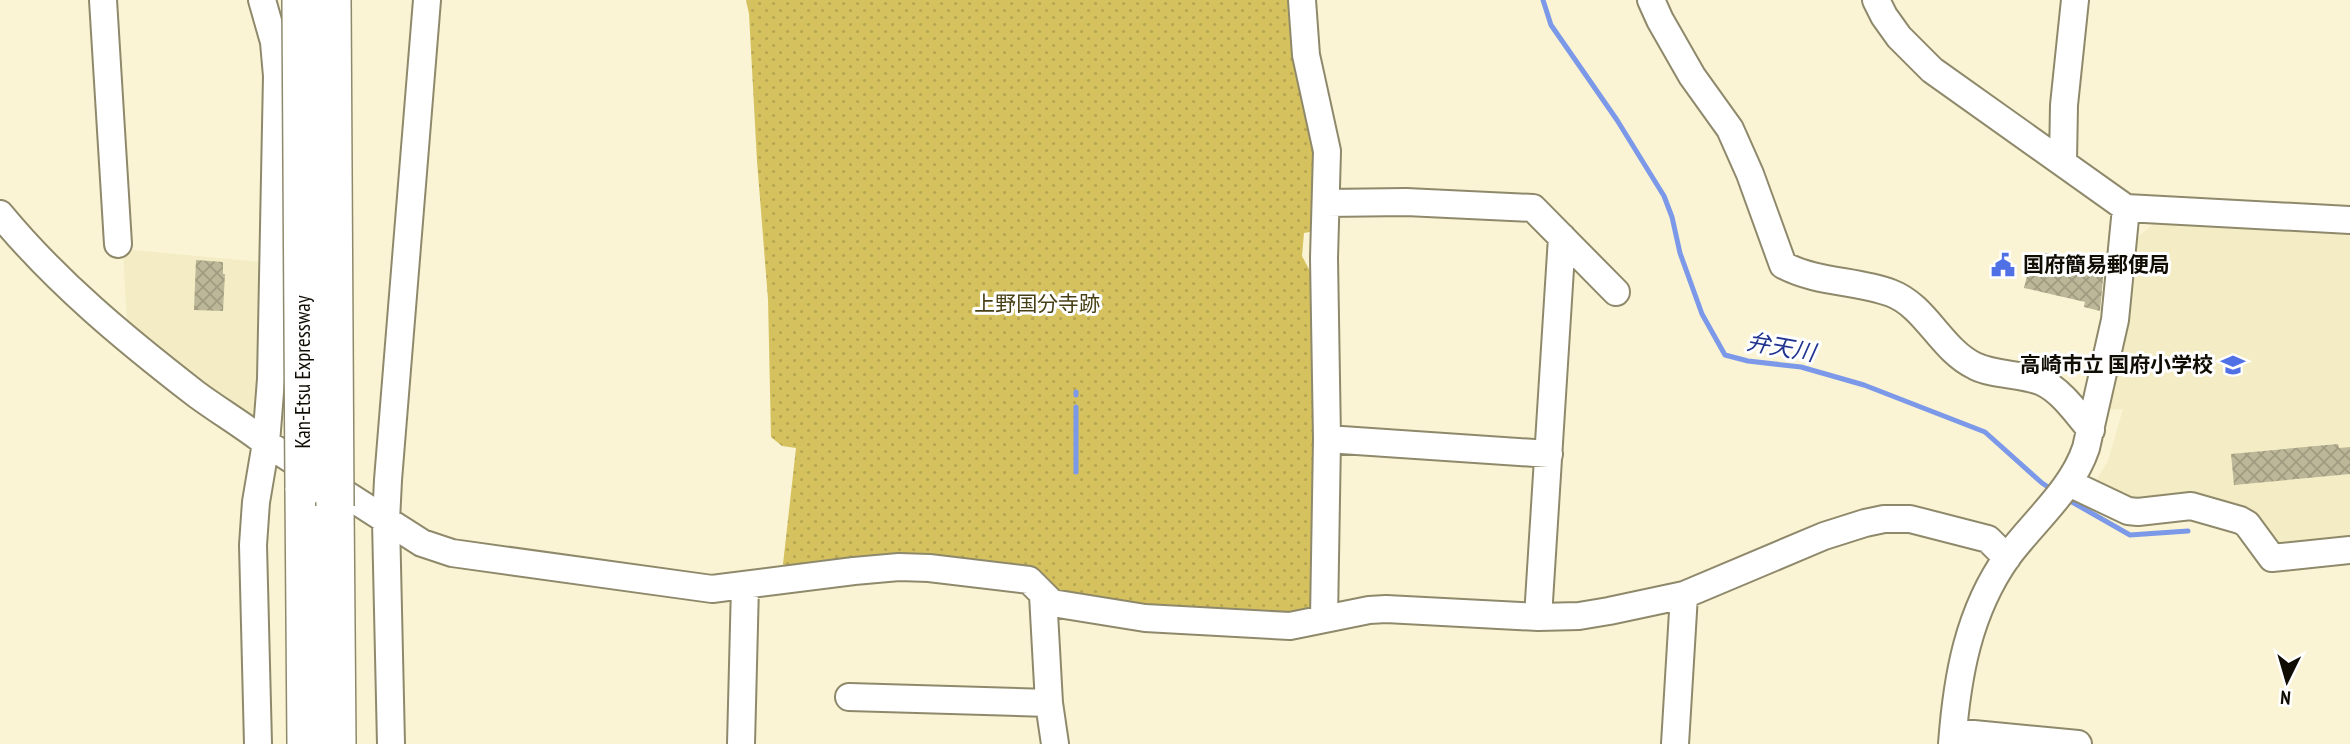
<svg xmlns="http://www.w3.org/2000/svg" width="2350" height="744" font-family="'PT Sans Narrow','Noto Sans JP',sans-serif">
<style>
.built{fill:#f4ecc4}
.park{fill:url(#park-dots)}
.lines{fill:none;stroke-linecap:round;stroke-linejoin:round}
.stream{stroke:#7c98e8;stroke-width:5}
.building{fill:url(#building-cross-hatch)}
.minor-casing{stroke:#8f896c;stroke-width:30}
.highway-casing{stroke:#8f896c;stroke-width:40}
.minor{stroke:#fff;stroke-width:26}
.highway{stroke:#fff;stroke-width:37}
.highway-bridge-casing{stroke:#8f896c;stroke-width:40;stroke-linecap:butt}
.highway-bridge{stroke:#fff;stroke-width:37}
.labels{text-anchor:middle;stroke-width:6;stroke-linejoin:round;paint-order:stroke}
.poi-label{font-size:21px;font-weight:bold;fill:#100d04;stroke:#fff;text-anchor:start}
.park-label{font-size:21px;fill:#473f15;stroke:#fff}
.street-label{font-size:21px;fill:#100d04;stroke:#fff}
.water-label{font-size:23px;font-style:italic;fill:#20348f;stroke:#fff}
</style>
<defs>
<pattern id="park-dots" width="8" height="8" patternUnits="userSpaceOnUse" patternTransform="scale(1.75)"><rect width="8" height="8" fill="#d5c25f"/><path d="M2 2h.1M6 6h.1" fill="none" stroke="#b6a651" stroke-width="1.8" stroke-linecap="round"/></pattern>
<pattern id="building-cross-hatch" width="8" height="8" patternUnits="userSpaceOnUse" patternTransform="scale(1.75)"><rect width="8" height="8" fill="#bcb798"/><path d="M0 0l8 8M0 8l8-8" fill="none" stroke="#a19c81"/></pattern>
</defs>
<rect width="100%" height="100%" fill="#faf4d4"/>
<path class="built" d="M2164 215 2350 228V541L2286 547 2273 542 2252 520 2138 506 2092 488 2108 461 2123 409 2107 410 2131 243Z
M123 249 260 262 256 414 244 419 127 325Z"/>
<path class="park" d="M746 0H1298L1317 114 1321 230 1304 233 1302 256 1317 284 1316 612 1307 619 1146 612 1059 594 1044 582 788 571 783 564 796 448 782 446 771 437 768 299 757 161 749 14Z"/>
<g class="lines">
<path class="stream" d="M1543 0 1551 25 1617 120 1664 196 1672 217 1680 253 1702 314 1725 355 1748 361 1801 367 1864 385 1985 432 2042 483 2054 491
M1076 392V395
M1076 472V407
M2065 498 2130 535 2188 531"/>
</g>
<path class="building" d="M2041 252 2074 260 2075 255 2096 260V256L2105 258 2100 311 2084 307 2085 302 2024 288 2031 259 2039 261Z
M196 260 223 262V274H225L223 311 194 310Z
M2338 444 2339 448 2350 447V474L2234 485 2231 454Z"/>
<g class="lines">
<g class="minor-casing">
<path id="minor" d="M103 0 118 244
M1302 0 1306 55 1327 151 1324 258 1327 439 1324 619
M1651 0 1660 20 1692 76 1730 129 1750 174 1783 265C1817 283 1855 280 1891 293 1926 306 1941 350 1975 366 1995 376 2021 373 2042 382 2062 391 2077 414 2091 430
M1876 0 1884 16 1899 37 1932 70 2126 208 2350 220
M2063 161 2064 105 2075 0
M1326 203 1406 202 1533 208 1616 292
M0 214C57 283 125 339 196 394 219 411 243 425 266 443L422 543 452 553 712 589 854 571 899 567 929 568 1029 580 1052 603 1145 618 1290 626 1369 610 1386 609 1538 617 1579 616 1609 611 1684 595 1824 536 1865 523 1884 519H1910L1988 539 2007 558
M1327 439 1549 454
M2069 483 2128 511 2138 512 2191 506 2240 520 2247 524 2272 558 2350 550
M1043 595 1049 703 1055 744
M1538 617 1562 237
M849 697 1049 703
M1953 732 2078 744
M258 744 253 545 256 502 266 443 271 379 277 76 274 42 262 0
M391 744 386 521 388 480 427 0
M741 744 745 586
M1675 744 1684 595
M1952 744C1957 677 1968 612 2008 556 2034 521 2072 490 2086 448L2115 320 2126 208"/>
</g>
<g class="highway-casing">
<path id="highway" d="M304 488 306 744
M335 506 337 744"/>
</g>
<use href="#minor" class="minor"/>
<use href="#highway" class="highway"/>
<g class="highway-bridge-casing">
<path id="highway-bridge" d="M301 0 304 488
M332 0 335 506"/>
</g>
<use href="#highway-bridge" class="highway-bridge"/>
</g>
<defs>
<g id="civic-bare" transform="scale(1.89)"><path d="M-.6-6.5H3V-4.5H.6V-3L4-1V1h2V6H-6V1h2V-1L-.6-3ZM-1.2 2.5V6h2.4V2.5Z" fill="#4f71e5" stroke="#fff" stroke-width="2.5" paint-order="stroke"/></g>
<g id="school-bare" transform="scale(1.89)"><path d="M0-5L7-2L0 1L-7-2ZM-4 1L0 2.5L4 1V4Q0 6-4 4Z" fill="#4f71e5" stroke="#fff" stroke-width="2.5" paint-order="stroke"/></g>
</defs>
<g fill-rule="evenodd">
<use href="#civic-bare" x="2003" y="265"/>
<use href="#school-bare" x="2233" y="365"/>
</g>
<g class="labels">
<g class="poi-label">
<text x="2023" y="272">国府簡易郵便局</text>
<text x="2213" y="372" text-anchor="end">高崎市立 国府小学校</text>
</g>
<g class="park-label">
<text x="1037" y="311">上野国分寺跡</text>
</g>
<g class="street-label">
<text transform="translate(303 372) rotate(-90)" y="7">Kan-Etsu Expressway</text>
</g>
<g class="water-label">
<text transform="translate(1781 347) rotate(10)" y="8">弁天川</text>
</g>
</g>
<g transform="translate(2287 681) rotate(185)" stroke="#ffffff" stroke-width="5" paint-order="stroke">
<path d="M0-5L12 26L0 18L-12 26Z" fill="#100d04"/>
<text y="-10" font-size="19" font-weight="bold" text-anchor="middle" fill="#100d04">N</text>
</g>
</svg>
